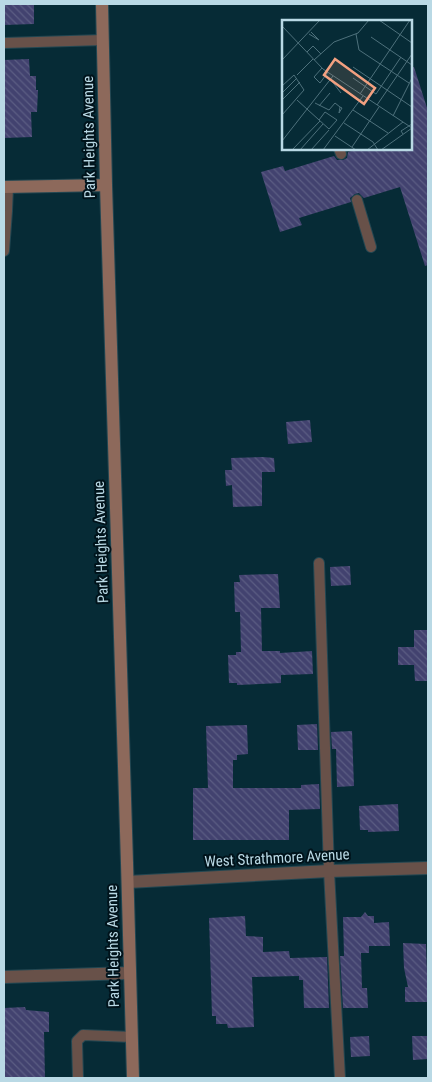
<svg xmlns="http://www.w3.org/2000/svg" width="432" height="1082" font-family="'Roboto Condensed',sans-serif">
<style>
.building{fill:url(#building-back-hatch)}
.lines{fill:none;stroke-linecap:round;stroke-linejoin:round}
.lane-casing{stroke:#234752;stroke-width:12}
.street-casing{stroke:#234752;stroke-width:14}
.secondary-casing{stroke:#234752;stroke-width:14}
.lane{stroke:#685149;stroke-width:10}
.street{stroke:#685149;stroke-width:12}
.secondary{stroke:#8d695b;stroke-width:12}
.labels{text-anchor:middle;stroke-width:4;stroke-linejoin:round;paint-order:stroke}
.street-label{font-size:15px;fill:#b9d9e5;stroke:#00131b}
.inset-road{fill:none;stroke:#4e717c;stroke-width:1}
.view{fill:#f2a080;fill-opacity:0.15;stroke:#f2a080;stroke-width:2.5}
.inset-edge{fill:none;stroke:#b9d9e5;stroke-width:2.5}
</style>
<defs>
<pattern id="building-back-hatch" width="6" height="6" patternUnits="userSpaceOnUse" patternTransform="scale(1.25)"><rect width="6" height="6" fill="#42426f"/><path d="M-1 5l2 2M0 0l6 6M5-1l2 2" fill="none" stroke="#5b5d83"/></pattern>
</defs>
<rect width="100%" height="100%" fill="#062b36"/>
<path class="building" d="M4 4H34V24L4 25Z
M29 59 30 76H36V90H38L37 112H31L32 137 4 138V60Z
M411 67H414L428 111V265L425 266 400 187 364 198 359 193 355 194 350 198 351 202 299 218 302 225 280 232 261 172 283 166 285 171 334 156 337 160H343L347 158 348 152 358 149H411Z
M310 420 312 442 288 444 286 422Z
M263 457 274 458 275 472H262V506L233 507 232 485 226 486 225 470H232L231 458Z
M350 566 351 585 331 586 330 567Z
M278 574 280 608H261L262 651H280V653L312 651 313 674 281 675V683L237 685V683H229L228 655H236V652H241L240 612H235L234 582H240L239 575Z
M414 630H428V681H415L414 665H398V647H414Z
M317 724 318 750H298L297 725Z
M247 725 248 754 237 755V760H233V788H301V785L319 784 320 809 289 810V840H193V788H208L206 726Z
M352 731 354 786 337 787 336 749H332L331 732Z
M398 804 399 831 368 832V830H360L359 806Z
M365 912 368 916H374V923L389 922 390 946H369V953H361L362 988H367L368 1008H343L340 956H344L343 917H361Z
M245 916 246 936 263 937V952L289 951 290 958 327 957 329 1008H304L303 980H299V976L252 977 254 1027 228 1028 227 1024H216V1016H212L209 918Z
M403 943 426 944 428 1002H405V987H408L404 968Z
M25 1007 26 1010 49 1012V1032H44L45 1078H4V1008Z
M369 1036 370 1056 351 1057 350 1037Z
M412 1036H428V1059L413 1060Z"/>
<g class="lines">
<g class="lane-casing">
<path id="lane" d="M4 43 103 40
M339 149 341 154
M357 200 371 247
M4 251 7 211 8 187
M319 563 329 871 340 1078
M78 1078 77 1041 83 1035 132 1037"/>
</g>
<g class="street-casing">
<path id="street" d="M128 882 329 871 428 868
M4 977 130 973"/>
</g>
<g class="secondary-casing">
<path id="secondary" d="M102 4 106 185 127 863 133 1078
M4 187 106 185"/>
</g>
<use href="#lane" class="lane"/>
<use href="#street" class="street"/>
<use href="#secondary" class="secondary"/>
</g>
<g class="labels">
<g class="street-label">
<text transform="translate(89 137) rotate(-91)" y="5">Park Heights Avenue</text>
<text transform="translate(101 542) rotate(-92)" y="5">Park Heights Avenue</text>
<text transform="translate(277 858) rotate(-3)" y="5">West Strathmore Avenue</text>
<text transform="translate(113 946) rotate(-91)" y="5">Park Heights Avenue</text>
</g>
</g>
<g transform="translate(282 20)">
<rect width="130" height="130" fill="#062b36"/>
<path class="inset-road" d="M97 0 130 23M0 6 41 49 130 108M27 14 37 20 29 12M74 14 77 30 127 63M89 17 130 45M25 32 31 26 39 34M0 40 38 0M32 40 52 22 76 13 87 0M71 47 130 87M40 48 32 57 38 63 46 52M15 55 31 39M71 58 94 74 119 37M49 60 59 73M0 66 12 55 22 70 0 95M0 73 15 58M78 74 128 0M0 80 18 62M15 80 47 109 55 100 43 92 37 100M33 83 47 90 53 83 58 87 60 88 57 93 58 87M95 85 130 34M37 86 48 73M71 90 106 113M111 96 130 58M62 103 91 122 96 130M121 114 119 111 130 104M53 116 74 130M0 121 51 56M70 127 97 87M10 130 38 101M18 130 41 104M29 130 47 110M41 130 81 76M85 130 121 102M99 130 130 108"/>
<path class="view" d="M53 39 93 68 82 84 42 55Z"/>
<rect width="130" height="130" class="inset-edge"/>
</g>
<rect width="432" height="1082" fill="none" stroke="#b9d9e5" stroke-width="10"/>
</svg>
